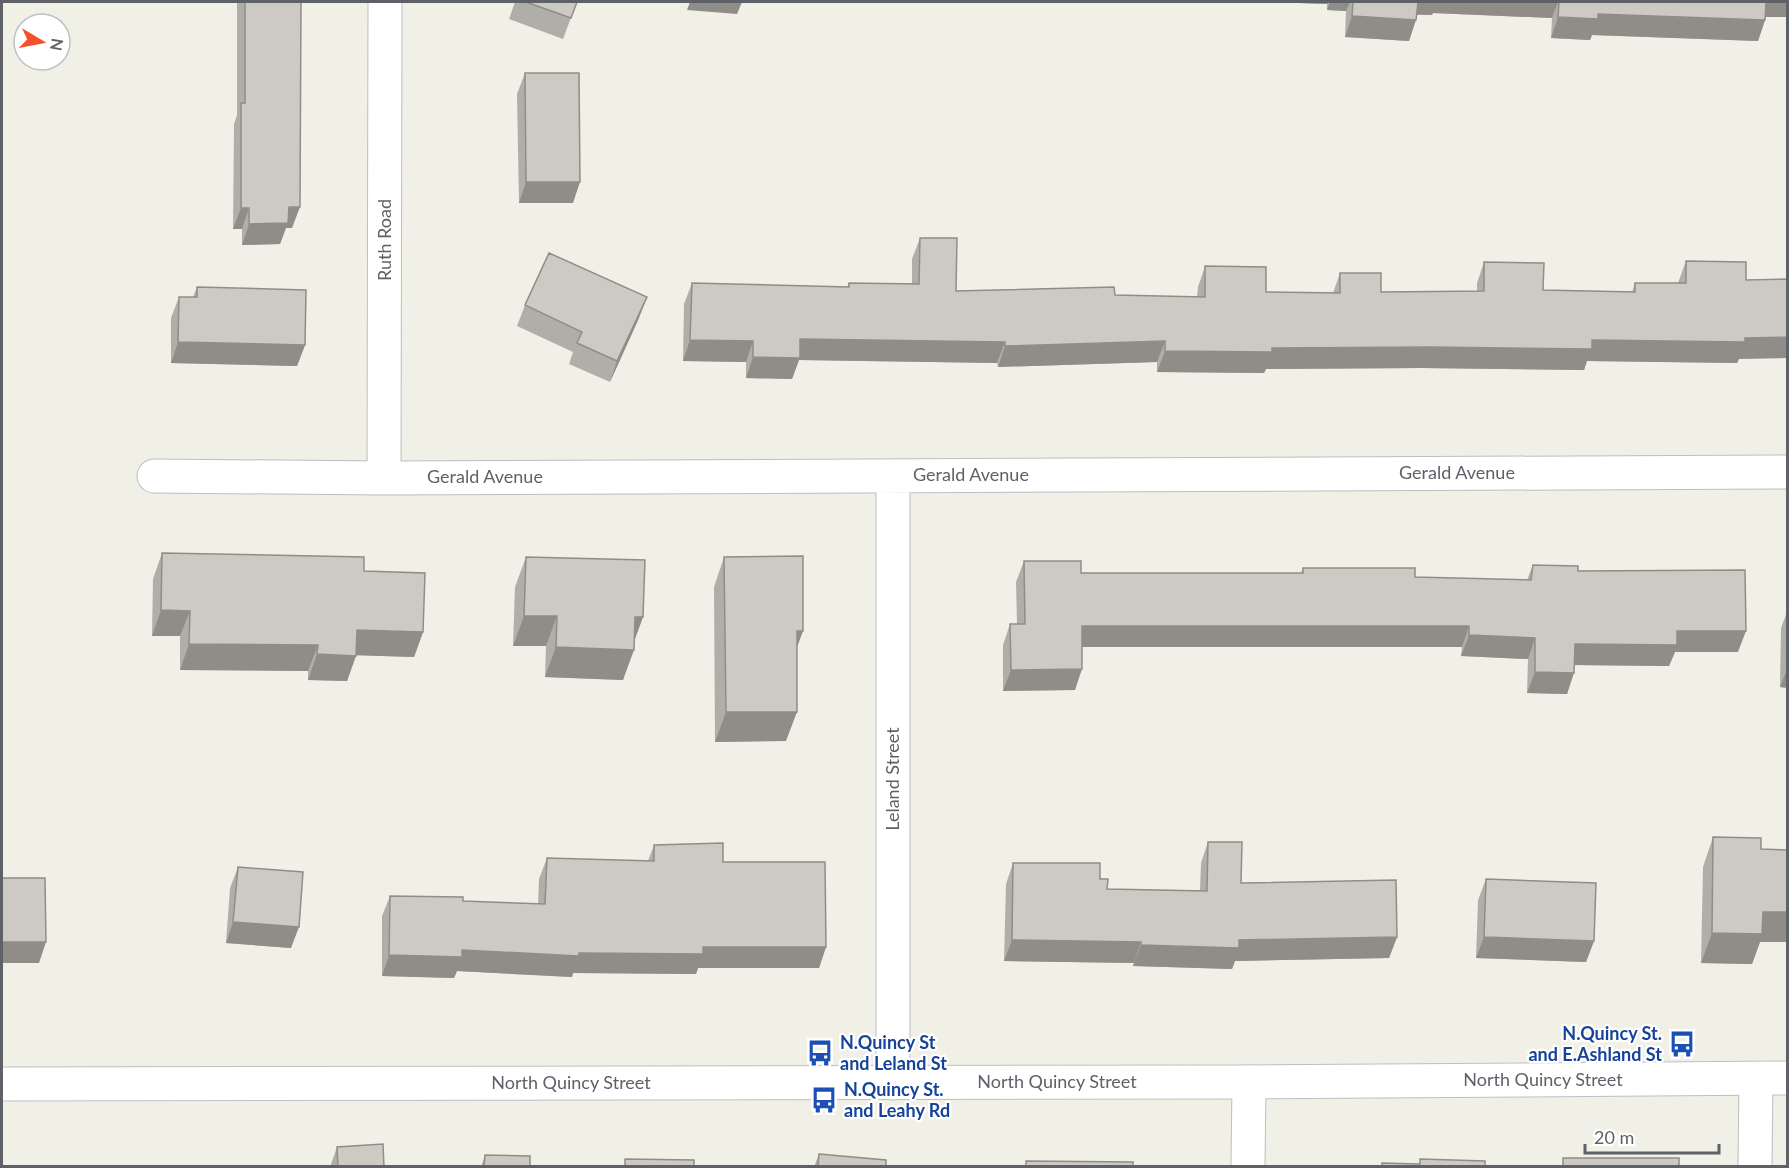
<svg xmlns="http://www.w3.org/2000/svg" width="1789" height="1168" font-family="Lato,sans-serif">
<style>
.lines{fill:none;stroke-linecap:round;stroke-linejoin:round}
.minor-casing{stroke:#bbbec3;stroke-width:35}
.secondary-casing{stroke:#bcbfc5;stroke-width:35}
.minor{stroke:#fff;stroke-width:33}
.secondary{stroke:#fff;stroke-width:33}
.wall{fill:#b0aea9}
.shaded-wall{fill:#908d89}
.building{fill:#cdcac4;stroke:#908d89;stroke-width:1.5}
.labels{text-anchor:middle;stroke-width:4.5;stroke-linejoin:round;paint-order:stroke}
.street-label{font-size:18px;fill:#5e6268;stroke:#fff}
.transit-label{font-size:18px;font-weight:bold;fill:#164399;stroke:#fff;text-anchor:start}
</style>
<rect width="100%" height="100%" fill="#f1f0e7"/>
<g class="lines">
<g class="minor-casing">
<path id="minor" d="M154 476 384 478 1788 472
M893 476V1083
M384 478 385 2
M1248 1166 1249 1082
M1755 1166 1756 1079"/>
</g>
<g class="secondary-casing">
<path id="secondary" d="M2 1084 1249 1082 1788 1078"/>
</g>
<use href="#minor" class="minor"/>
<use href="#secondary" class="secondary"/>
</g>
<path class="wall" d="M237 2H301L292 228H286L280 244 242 245V229H233L234 124 237 115Z
M515 2H577L563 39 509 19Z
M1270 2H1788V17H1766L1758 41 1592 35 1590 40 1551 38 1552 18 1433 13 1432 15H1417L1409 41 1345 37 1346 11 1327 10V4Z
M525 73 573 203H519L517 94Z
M920 238 956 291 1197 297 1198 287 1205 266 1266 292 1333 293 1340 273 1381 292 1477 291V283L1484 262 1543 290 1632 292 1635 283H1678L1686 261 1739 359 1737 363 1587 361 1584 370 1422 368 1266 369 1264 373 1157 372V362L998 367 997 363 799 360 792 379 746 378V362L683 361 684 304 692 283 847 287 849 283H912V259Z
M197 287 305 345 297 366 171 363V318L179 297H193Z
M525 305 639 318 610 382 569 364 573 352 517 326Z
M162 553 364 571 423 632 414 657 356 655 347 681 308 680V671L180 670V636H152L153 579Z
M526 557 643 617 634 641 623 680 545 677 546 646H513L515 587Z
M724 557 786 741 715 742 714 587Z
M1024 561 1081 573H1301L1303 568 1415 577 1527 580 1533 565 1578 571 1738 652H1675L1669 666 1575 665 1567 694 1527 693 1528 659 1461 656 1462 647H1082L1075 690 1003 691V645L1010 624H1017L1016 582Z
M1788 609V688L1780 687 1781 628Z
M1713 837 1761 849 1788 850V942H1760L1752 964 1701 963 1703 867Z
M1208 842 1241 883 1397 937 1389 958 1235 961 1232 969 1133 966 1134 963 1004 961 1006 884 1013 863 1100 879 1107 889 1200 891 1201 863Z
M654 845 723 862 826 947 819 968H698L696 974 573 973 572 977 457 971 454 978 382 976V916L390 896 463 901 538 904 539 879 547 858 648 861Z
M238 867 291 948 226 943 230 888Z
M1486 879 1594 941 1586 962 1476 958 1478 900Z
M337 1147 384 1167H330Z
M819 1154 886 1167H814Z
M485 1155 530 1167H481Z"/>
<path class="shaded-wall" d="M690 2H742L737 14 687 10Z
M1270 2H1328L1327 4Z
M1330 2H1350L1346 11 1327 10Z
M1415 2H1558L1552 18 1433 13 1432 15 1410 14Z
M1764 2H1788V17H1759Z
M1598 14 1765 20 1758 41 1592 35 1590 40 1551 38 1558 17Z
M1352 16 1416 20 1409 41 1345 37Z
M526 182H580L573 203H519Z
M289 207H300L292 228H286L280 244 242 245 249 224Z
M241 208H249L242 229H233Z
M647 297 639 318 610 382 617 361Z
M1788 337V358L1739 359 1737 363 1587 361 1584 370 1422 368 1266 369 1264 373 1157 372 1165 351 1592 340Z
M800 339 1005 342 997 363 799 360 792 379 746 378 753 357Z
M690 340 753 341 746 362 683 361Z
M1165 341 1157 362 998 367 1005 346Z
M178 342 305 345 297 366 171 363Z
M161 610 190 611 180 636H152Z
M524 616H557L546 646H513Z
M635 617H643L632 647Z
M1082 626H1469L1462 647H1074Z
M357 630 423 632 414 657 348 655Z
M797 631H803L792 661Z
M1677 631H1746L1738 652H1675L1669 666 1568 665 1575 644Z
M1469 635 1535 638 1528 659 1461 656Z
M189 644 318 645 308 671 180 670Z
M556 647 634 650 623 680 545 677Z
M317 654 356 656 347 681 308 680Z
M1788 667V688L1780 687Z
M1082 669 1075 690 1003 691 1011 670Z
M1535 672 1574 673 1567 694 1527 693Z
M726 712H797L786 741 715 742Z
M1763 912H1788V942H1760L1752 964 1701 963 1712 933Z
M233 922 299 927 291 948 226 943Z
M1397 937 1389 958 1235 961 1232 969 1133 966 1141 945 1239 940Z
M1484 937 1594 941 1586 962 1476 958Z
M1012 940 1141 942 1134 963 1004 961Z
M2 942H46L39 963H2Z
M703 947H826L819 968H698L696 974 573 973 572 977 457 971 454 978 382 976 389 955 462 950 579 953Z"/>
<path class="building" d="M245 2H301L300 207H289L288 223 249 224V208H241V103H245Z
M526 2H577L571 18Z
M1353 2H1418L1416 20 1352 16Z
M1559 2H1766L1765 20 1598 14V19L1558 17Z
M525 73H579L580 182H526Z
M920 238H957L956 291 1114 287 1115 295 1205 297V266L1266 267V292L1340 293V273H1381V292L1484 291V262L1544 263 1543 290 1635 292V283H1686V261L1746 262V280L1788 279V337L1745 338V342L1592 340V349L1430 347 1272 348V352L1165 351V341L1005 346V342L800 339V358L753 357V341L690 340 692 283 849 287V283L919 284Z
M549 253 647 297 617 361 577 343 582 332 525 305Z
M197 287 306 290 305 345 178 342 179 297H197Z
M162 553 364 557V571L425 573 423 632 357 630 356 656 317 654 318 645 189 644 190 611 161 610Z
M803 556V631H797V712H726L724 557Z
M526 557 645 560 643 617H635L634 650 556 647 557 616H524Z
M1024 561H1081V573H1303V568H1415V577L1531 580 1533 565 1578 566V571L1745 570 1746 631H1677V645L1575 644 1574 673 1535 672V638L1469 635V626H1082V669L1011 670 1010 624H1025Z
M1713 837 1761 838V849L1788 850V912H1763L1762 934 1712 933Z
M1208 842H1242L1241 883 1396 880 1397 937 1239 940V948L1141 945V942L1012 940 1013 863H1100V879H1108L1107 889 1207 891Z
M723 843V862H825L826 947H703V954L579 953V956L462 950V957L389 955 390 896 463 897V901L545 904 547 858 654 861V845Z
M238 867 303 872 299 927 233 922Z
M2 878H45L46 942H2Z
M1486 879 1596 883 1594 941 1484 937Z
M383 1144 384 1167H338L337 1147Z
M819 1154 886 1160V1167H818Z
M485 1155 530 1156V1167H484Z
M1563 1158H1679V1167H1563Z
M625 1159 694 1160V1167H625Z
M1420 1159 1485 1161V1167H1382V1163L1420 1164Z
M1026 1161 1133 1162V1167H1026Z"/>
<defs>
<g id="bus-bare" transform="scale(2.07)"><path d="M-5-6H5V4H4V6H2V4H-2V6H-4V4H-5ZM-3.5-4V0h7V-4ZM-3.5 1.2v1.5H-2V1.2ZM2 1.2v1.5H3.5V1.2Z" fill="#1a4fb4" stroke="#fff" stroke-width="2.5" paint-order="stroke"/></g>
</defs>
<g fill-rule="evenodd">
<use href="#bus-bare" x="1682" y="1044"/>
<use href="#bus-bare" x="820" y="1053"/>
<use href="#bus-bare" x="824" y="1100"/>
</g>
<g class="labels">
<g class="street-label">
<text transform="translate(385 240) rotate(-90)" y="6">Ruth Road</text>
<text x="1457" y="479">Gerald Avenue</text>
<text x="971" y="481">Gerald Avenue</text>
<text x="485" y="483">Gerald Avenue</text>
<text transform="translate(893 779) rotate(-90)" y="6">Leland Street</text>
<text x="1543" y="1086">North Quincy Street</text>
<text x="1057" y="1088">North Quincy Street</text>
<text x="571" y="1089">North Quincy Street</text>
</g>
<g class="transit-label">
<text x="1662" y="1040" text-anchor="end">N.Quincy St.<tspan x="1662" dy="21">and E.Ashland St</tspan></text>
<text x="840" y="1049">N.Quincy St<tspan x="840" dy="21">and Leland St</tspan></text>
<text x="844" y="1096">N.Quincy St.<tspan x="844" dy="21">and Leahy Rd</tspan></text>
</g>
</g>
<rect width="1789" height="1168" fill="none" stroke="#5e6268" stroke-width="6"/>
<g transform="translate(42 42) rotate(100)"><circle r="28" fill="#ffffff" stroke="#bfc0c3" stroke-width="1.5"/>
<path d="M0-4.5L10 22L0 15L-10 22Z" fill="#f64e29"/>
<text y="-9" font-size="16" font-weight="bold" text-anchor="middle" fill="#5e6268">N</text>
</g>
<path d="M1585 1144v9h134v-9" fill="none" stroke="#5e6268" stroke-width="3"/>
<text x="1594" y="1144" font-size="18" fill="#5e6268" stroke="#ffffff" stroke-width="4.5" paint-order="stroke">20 m</text>
</svg>
